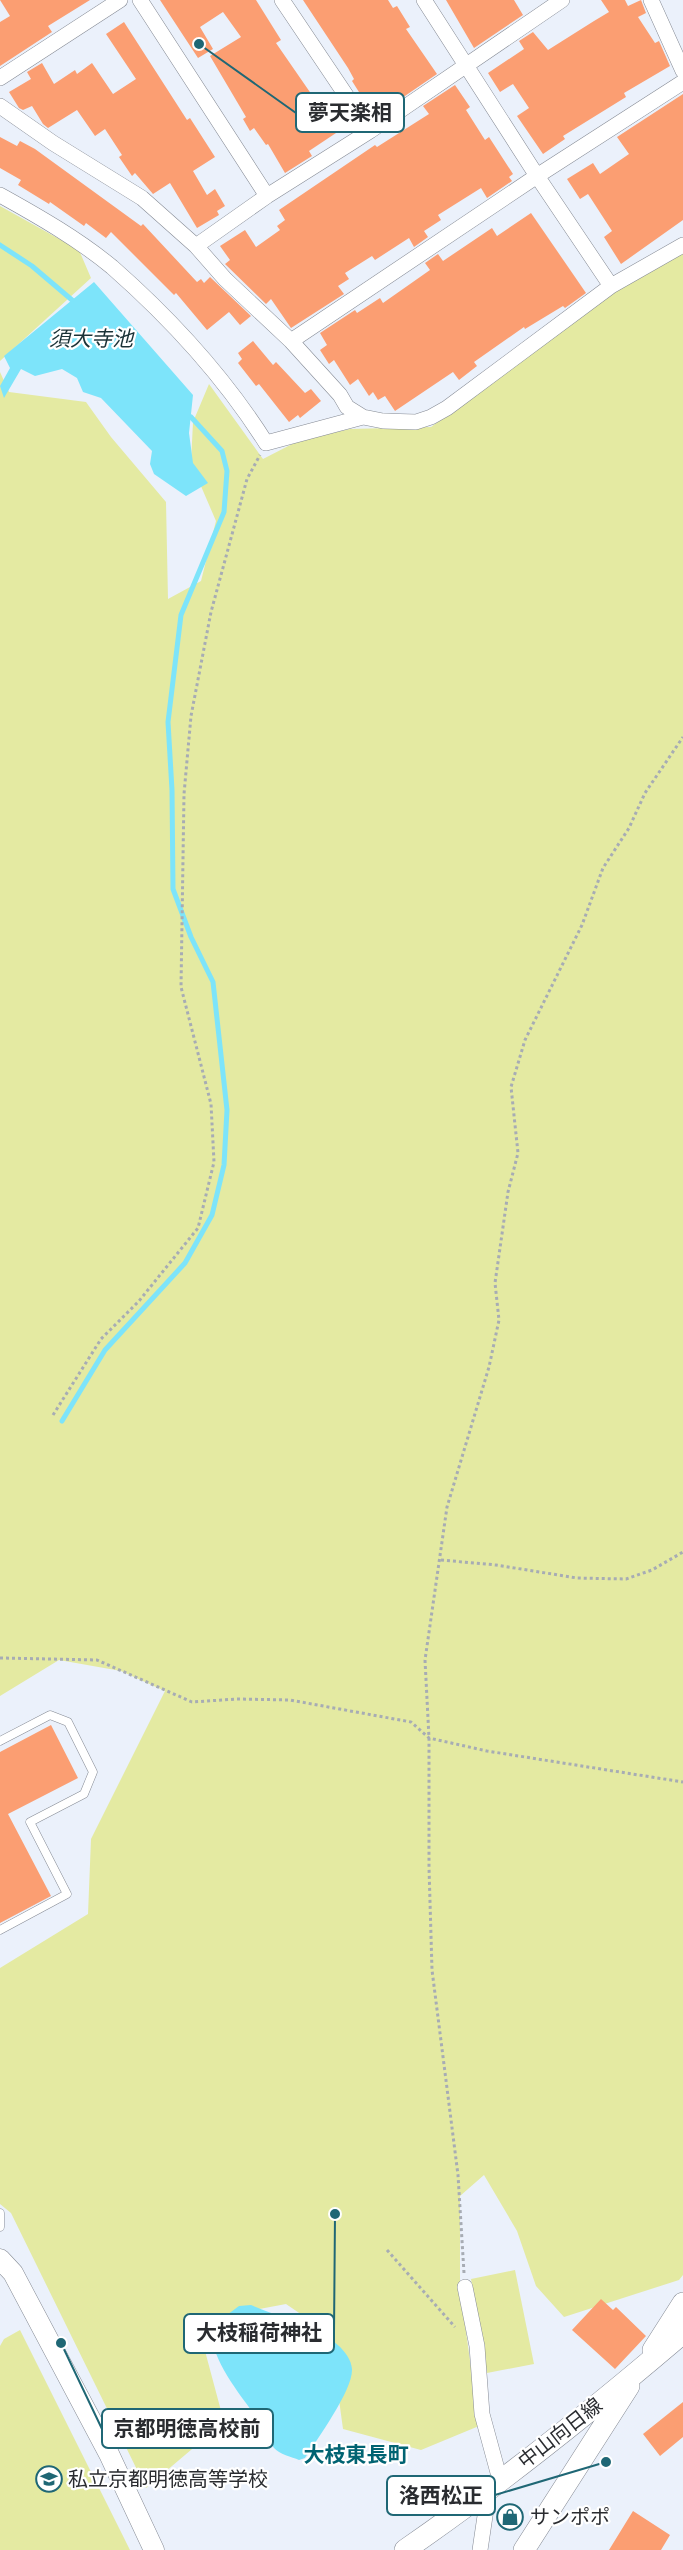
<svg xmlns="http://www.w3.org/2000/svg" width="683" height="2550" font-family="'Space Grotesk','Noto Sans JP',sans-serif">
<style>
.green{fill:#e4eaa2}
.water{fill:#7de4fa}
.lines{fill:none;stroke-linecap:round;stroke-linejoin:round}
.stream{stroke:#7de4fa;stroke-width:5}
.building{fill:#fb9e72}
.service-casing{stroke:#858a94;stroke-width:9}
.minor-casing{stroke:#858a94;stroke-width:16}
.tertiary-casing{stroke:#858a94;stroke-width:21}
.secondary-casing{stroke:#858a94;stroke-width:22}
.path{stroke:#a7acb4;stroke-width:3;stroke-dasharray:3 3;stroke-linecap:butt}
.service{stroke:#fff;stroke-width:8}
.minor{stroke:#fff;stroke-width:15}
.tertiary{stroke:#fff;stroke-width:20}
.secondary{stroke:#fff;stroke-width:21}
.labels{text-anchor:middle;stroke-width:4.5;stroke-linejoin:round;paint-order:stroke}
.street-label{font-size:20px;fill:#2a2c30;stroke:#fff}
.poi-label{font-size:20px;fill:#2a2c30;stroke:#fff;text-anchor:start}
.water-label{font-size:21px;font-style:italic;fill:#1a3237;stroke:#fff}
.neighbourhood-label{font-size:21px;font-weight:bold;fill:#006372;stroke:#fff}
.leader{fill:none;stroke:#1f6775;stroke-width:2}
.callout-dot{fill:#1f6775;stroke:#fff;stroke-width:2}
.callout{fill:#fff;stroke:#1f6775;stroke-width:2}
.callout-label{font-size:21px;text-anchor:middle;font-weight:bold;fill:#2a2c30}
</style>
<rect width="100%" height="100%" fill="#ebf1fb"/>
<path class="green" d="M0 206 79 250 91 278 0 361Z
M683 241V2275L679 2280 564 2317 536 2286 517 2231 484 2175 460 2196V2288L479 2426 421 2450 343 2429 330 2334 286 2304 197 2321 224 2422 146 2488 11 2213 0 2204V1968L88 1914 91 1839 165 1691 121 1671 59 1660 0 1696V372L9 392 86 402 111 437 166 502 168 599 201 581 216 521 191 463 193 422 209 384 263 459 300 440 350 429 431 427Z
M515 2270 534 2364 487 2373 471 2279Z
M20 2330 130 2550H0V2346L4 2339Z"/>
<path class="water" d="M94 282 193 395 189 433 193 463 208 483 186 496 154 474 150 464 152 451 101 398 83 392 77 378 62 369 35 376 21 369 4 398 0 386 10 368 4 356Z
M251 2305C271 2314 292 2319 312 2328 327 2335 351 2351 352 2369 353 2390 317 2439 305 2458L299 2460C292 2457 279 2454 274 2448 269 2442 267 2433 263 2427 245 2399 208 2361 212 2326L239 2306Z"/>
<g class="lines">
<path class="stream" d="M0 245 32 266 72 300
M62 1421 105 1350 185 1263 212 1215 224 1165 227 1110 213 982 191 937 173 889 172 790 168 722 181 615 224 512 227 471 222 451 191 417"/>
</g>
<path class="building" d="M0 0H90L48 26 52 32 0 66V22L10 16Z
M160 0H256L281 40 276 43 314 98 319 95 342 129 309 151 312 156 285 173 268 144 266 145 254 128 250 131 243 119 246 117 210 56 241 37 223 12 200 27 213 49 198 58Z
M303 0H388L393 8 397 6 410 27 406 29 437 74 399 100 396 95 371 111 352 81 354 79 348 68Z
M446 0H514L523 15 474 48Z
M601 0H625L628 6 641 0 646 13 638 17 655 43 659 41 670 66 624 93 626 97 563 136 565 139 543 154 517 116 529 108 513 84 500 92 488 73 524 49 519 41 533 32 548 50 594 21 609 12Z
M124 22 187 120 190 118 215 157 193 171 207 195 215 189 225 206 217 211 219 215 197 228 170 183 153 194 135 173 132 176 119 157 122 155 105 129 95 136 77 110 48 128 43 124 32 106 23 110 19 108 9 92 31 79 27 72 42 63 54 84 75 70 77 74 92 63 113 94 136 79 106 34Z
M455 85 470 107 466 110 485 140 489 137 513 174 509 177 512 181 487 198 481 188 438 215 441 220 424 231 428 237 414 247 409 238 375 260 372 256 345 273 349 279 338 286 344 294 291 328 271 299 266 304 225 264 230 260 220 246 245 230 256 247 280 230 277 226 285 220 279 210 375 145 377 147 429 114 423 106Z
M683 94V220L621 264 604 237 612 231 588 194 580 199 567 179 593 163 600 174 629 154 617 137Z
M0 137 17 146 20 141 35 149 141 226 143 224 197 282 201 279 204 283 210 277 251 316 240 325 229 312 207 330 176 293 174 295 111 232 106 238 86 223 84 226 50 202 49 204 18 185 21 180 0 168Z
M531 213 586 293 565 308 563 306 525 329 524 327 474 362 477 366 459 380 453 372 395 411 385 396 378 400 373 392 369 396 358 379 350 385 334 360 329 364 320 350 327 345 320 333 355 310 357 313 380 298 383 303 430 270 425 263 438 254 443 261 492 228 497 236Z
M253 341 273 365 276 362 305 393 311 389 321 401 300 418 298 415 289 422 259 384 256 386 238 363 242 359 238 353Z
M51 1725 78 1778 8 1814 51 1896 0 1923V1752Z
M601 2299 613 2310 616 2307 646 2336 615 2369 572 2330Z
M683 2402V2437L660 2456 643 2434Z
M633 2511 670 2535 661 2550H609Z"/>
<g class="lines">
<g class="service-casing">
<path id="service" d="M0 1741 50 1715 68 1722 93 1772 84 1794 30 1822 67 1894 0 1930
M0 2213V2227"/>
</g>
<g class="minor-casing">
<path id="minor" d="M140 0 267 196
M282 0 370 131
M424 0 537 176 611 286
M651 0 683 71
M0 78 120 0
M0 106 53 143 142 198 196 246 225 279 291 341 340 395 347 407 363 417
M0 195C38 216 78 239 112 267 170 318 225 378 266 443L363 417 383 421 416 422 431 417 447 408 611 286 683 245
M196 246 267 196 370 131 562 0
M291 341 537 176 683 82
M465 2287 477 2346 482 2414 500 2480
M480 2550 489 2489"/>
</g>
<g class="tertiary-casing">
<path id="tertiary" d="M0 2259 13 2273 109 2454 154 2550"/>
</g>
<g class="secondary-casing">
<path id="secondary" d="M653 2350 683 2303
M405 2550C502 2483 594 2409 683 2333
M524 2550 629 2386"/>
</g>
<path class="path" d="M53 1415 101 1339 139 1301 198 1228 214 1162 211 1104 181 987 184 794 191 716 211 612 247 479 260 455
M441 1560 496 1565 577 1578 626 1579 652 1570 683 1552
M0 1658 97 1660 192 1702 237 1699 290 1700 411 1722 429 1738 487 1751 683 1782
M387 2250 455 2327
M464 2273 458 2175 432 1970 429 1867V1738L425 1660 447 1507 489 1367 499 1320 495 1283 508 1192 518 1153 511 1087 525 1040 582 925 603 868 629 828 645 793 683 737"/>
<use href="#service" class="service"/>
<use href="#minor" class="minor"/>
<use href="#tertiary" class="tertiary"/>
<use href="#secondary" class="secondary"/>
</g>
<defs>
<g id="school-ring" transform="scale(1.35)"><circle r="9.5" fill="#fff" stroke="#1f6775" stroke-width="1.5"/><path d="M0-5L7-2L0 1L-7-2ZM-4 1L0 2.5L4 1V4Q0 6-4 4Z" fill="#1f6775"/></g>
<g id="shop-ring" transform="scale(1.35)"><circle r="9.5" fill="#fff" stroke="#1f6775" stroke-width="1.5"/><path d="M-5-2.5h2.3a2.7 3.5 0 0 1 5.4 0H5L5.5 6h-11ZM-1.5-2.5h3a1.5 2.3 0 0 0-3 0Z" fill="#1f6775"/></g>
</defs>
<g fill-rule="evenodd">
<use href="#school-ring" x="49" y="2479"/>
<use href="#shop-ring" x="510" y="2517"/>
</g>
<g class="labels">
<g class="street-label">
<text transform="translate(560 2433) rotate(-38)" y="7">中山向日線</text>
</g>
<g class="poi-label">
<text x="68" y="2486">私立京都明徳高等学校</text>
<text x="530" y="2524">サンポポ</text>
</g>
<g class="water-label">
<text x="91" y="346">須大寺池</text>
</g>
<g class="neighbourhood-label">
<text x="356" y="2462">大枝東長町</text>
</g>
</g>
<path class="leader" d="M199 44L296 113M335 2214L334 2333M61 2343L102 2429M606 2462L495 2495"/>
<g class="callout-dot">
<circle cx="199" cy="44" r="6"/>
<circle cx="335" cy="2214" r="6"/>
<circle cx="61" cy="2343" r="6"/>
<circle cx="606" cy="2462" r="6"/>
</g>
<g class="callout">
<rect x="296" y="93" width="108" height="39" rx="6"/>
<rect x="184" y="2314" width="150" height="39" rx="6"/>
<rect x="102" y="2409" width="171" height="39" rx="6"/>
<rect x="387" y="2476" width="108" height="39" rx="6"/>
</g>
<g class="callout-label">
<text x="350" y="120">夢天楽相</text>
<text x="259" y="2340">大枝稲荷神社</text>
<text x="187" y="2436">京都明徳高校前</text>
<text x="441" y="2503">洛西松正</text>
</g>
</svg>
